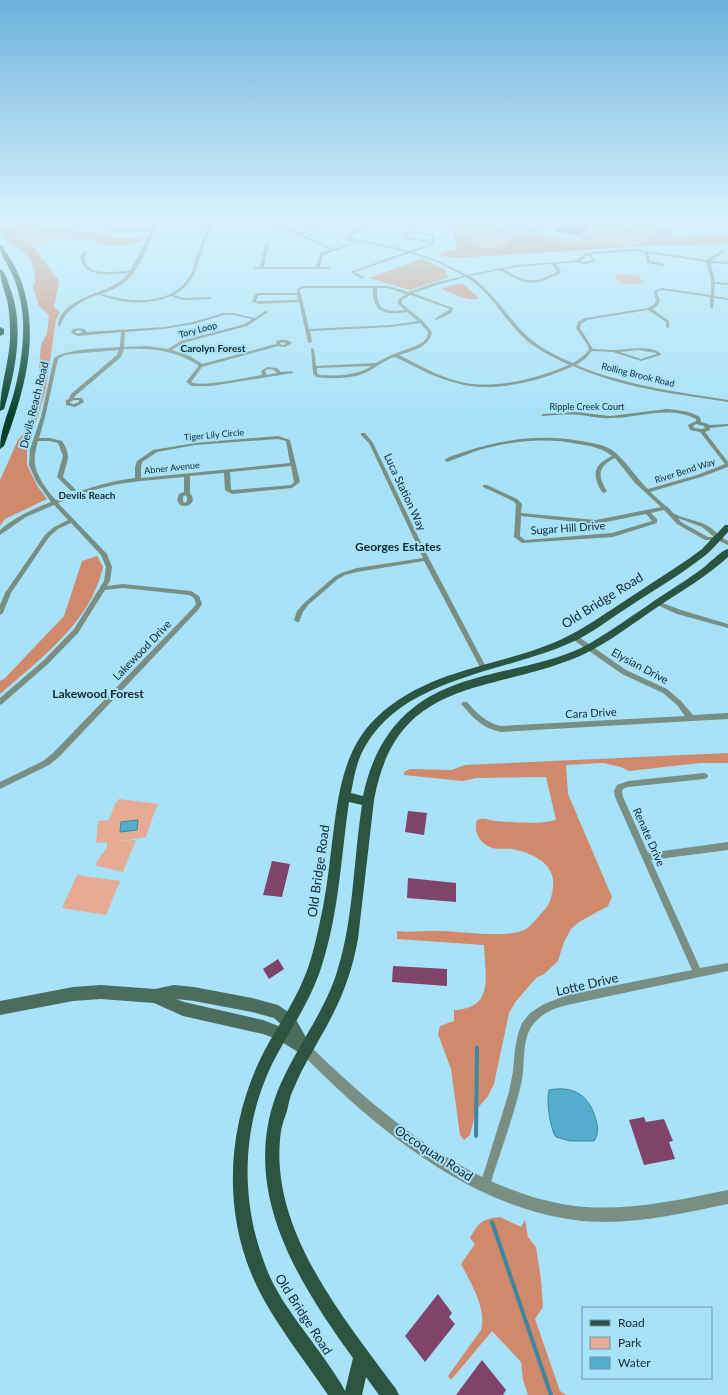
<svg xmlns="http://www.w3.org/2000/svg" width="728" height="1395" font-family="Lato,sans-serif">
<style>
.green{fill:#e5ab93}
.forest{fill:#d0896b}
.water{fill:#53aecd;stroke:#3f869e}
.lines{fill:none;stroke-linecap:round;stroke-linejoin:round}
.stream{stroke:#3f869e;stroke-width:4}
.building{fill:#804369}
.minor{fill:#7a8f84;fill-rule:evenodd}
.tertiary{fill:#7a8f84;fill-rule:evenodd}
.secondary{fill:#4c6c5d;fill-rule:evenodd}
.primary{fill:#2b5441;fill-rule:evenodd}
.motorway{fill:#063f2b;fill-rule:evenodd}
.labels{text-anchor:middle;stroke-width:4;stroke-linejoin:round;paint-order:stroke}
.far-street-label{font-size:9px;fill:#112831;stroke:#a8e2f8}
.far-neighbourhood-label{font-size:10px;font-weight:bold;fill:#112831;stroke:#a8e2f8}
.street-label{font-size:11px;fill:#112831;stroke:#a8e2f8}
.neighbourhood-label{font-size:12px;font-weight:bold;fill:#112831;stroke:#a8e2f8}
.near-street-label{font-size:13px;fill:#112831;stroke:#a8e2f8}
</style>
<rect width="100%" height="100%" fill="#a8e2f8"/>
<path class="green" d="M32 220H48L44 222 48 227 64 220H71L43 231 37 230V233L50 234 66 239 32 245 17 237H22L32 228 29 223Z
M451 220H493L489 224V229L506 237 507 242 505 246 499 248H478C474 243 460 234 454 232Z
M627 222 650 224 644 225 661 228 653 229 652 230 657 235 649 240V242C605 254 549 241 507 230L581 241 593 225 622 226 627 235 634 232H632Z
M615 275H639L644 284H619Z
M119 799 159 804 155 810 146 837 120 841 136 840 123 872 97 866 96 863 107 847V842L96 843 98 821 109 820 115 804Z
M77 875 120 881 106 915 62 908Z"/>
<path class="forest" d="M19 220H32L29 223 32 234 17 237 32 245 59 281 54 307 60 312 56 319 46 388 27 452V465L38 487 47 499 5 519 0 526V480L18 440 29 427 42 378 39 366 41 345 47 333 49 315 39 306 33 287C41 273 26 246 11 245L0 232V223L10 229 15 227Z
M71 220H147L151 222C143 226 130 221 121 221 101 221 80 221 62 227L78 232H96L110 234 111 238H142L143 240 141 242C122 245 117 249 98 244L96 241 79 240 70 242 60 236 37 233V230L43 231Z
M619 220H636L643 222H627L629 228 634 233 624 236 619 233 622 226Z
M492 223C500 230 509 231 520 233 558 243 610 253 648 242L649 240 657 235 652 230 661 228 643 227 650 224 668 228 674 238H677L728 234V244L645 246 457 258 436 255 456 249 454 232C460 234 474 243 478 248H499L505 246 507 242 505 237 488 227Z
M422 259 446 270V275L449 277 410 290 369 278Z
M457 284H463L479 298C468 303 451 292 441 289Z
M97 556 103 567C91 622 40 659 0 694V681L4 679 64 616 82 561Z
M728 753V763H700L629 771 621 767 603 763 566 765 568 794 612 897 608 906 579 922 571 929 564 942 558 961 543 975 537 977 516 1001 509 1013 494 1084 488 1096 476 1110 470 1135 464 1140 460 1135 451 1069 438 1034 440 1026 454 1021V1010C495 1008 485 976 484 945L397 939V931C412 933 427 930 442 931 463 932 498 937 518 932 528 930 533 923 539 916 549 905 551 902 553 887 556 863 531 852 511 849 504 848 496 850 490 847 479 842 473 831 477 820 485 817 488 820 495 821 515 822 536 825 556 820L546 777 476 778 463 781 404 775V772L410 769 451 770 465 765Z
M500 1217 521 1227 525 1220 528 1237 536 1247 541 1280 543 1307 535 1319 560 1391 566 1395H528L523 1380 521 1362 492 1331 451 1380 448 1376 481 1330C487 1309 471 1283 461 1264L475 1244 470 1238C479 1222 482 1219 500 1217Z"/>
<path class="water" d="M138 820 137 830 120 832 121 822Z
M549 1090C574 1085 590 1096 596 1120 598 1127 599 1134 594 1141H570L556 1137C550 1129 546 1100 549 1090Z"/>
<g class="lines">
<path class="stream" d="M476 1136 477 1048
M492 1222 551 1395"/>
</g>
<path class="building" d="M566 220H592L581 236 556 232Z
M408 811 427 813 424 835 405 832Z
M272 861 290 864 282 897 263 895Z
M408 878 456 883V902L407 898Z
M278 959 284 969 269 979 263 969Z
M393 966 447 969V986L392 982Z
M644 1117 646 1122 664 1119 673 1141 669 1142 675 1159 644 1165 629 1120Z
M438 1294 452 1313 449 1317 455 1324 425 1362 405 1336Z
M482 1360 506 1390 503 1395H456Z"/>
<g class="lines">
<path class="minor" d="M156 220H159C151 239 142 266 127 280 120 287 111 290 102 294 132 303 171 306 190 276 194 269 195 260 198 252 202 242 206 231 210 220H213L194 275 185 287 174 295 183 298 210 297 212 298 211 299 183 300 171 296C152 304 132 304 112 299 108 298 104 296 100 295 92 294 71 308 66 315 63 318 62 322 60 326H58C59 301 96 295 114 285 120 282 125 278 129 273 116 274 98 277 87 269 83 267 82 262 80 258L84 251 87 252 84 258C85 261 86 265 88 267 96 275 120 271 130 271L151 231H108L106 230 108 229H152Z
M271 220H274L277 223 300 233 318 220H322L303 235 334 249 356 242 344 240 368 220H372L350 238 382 244 410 251 431 243 403 238V236L408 231 433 234 435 244 413 252 439 261 467 275 517 265 572 261 578 259 585 254 593 252 634 249 707 260 709 258 723 250H725V252L711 261 728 262V264L710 263 713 272 715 282 728 283V285L715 284 714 296 728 298V300L714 298 713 309 710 308V297L662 290 657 292 660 301 657 306 652 309 669 321V328L666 327V322L648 310 587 320 581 324 580 328 593 349C599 349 606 350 612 350 624 350 653 344 661 354V355L641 361 613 352 592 351 585 359 576 365C624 385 677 392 728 400V402C676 394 622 388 573 366 541 381 494 393 460 384 437 379 416 367 395 357 384 360 377 367 367 372 353 379 331 379 316 377L313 373 311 348 314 349 316 366 376 363 389 356 418 345 424 341 427 337 428 332 420 323 391 327 310 331 312 342 310 343 308 342 299 302 259 304 252 302 255 294 259 293H297V289L302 286H388L409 292 434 283 464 276 437 262 410 253 355 272 365 278 362 279 350 272 406 252 360 242 323 255 320 267H330L331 269H253L254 267H260L265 245 267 244 269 245 264 267H316L320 253 331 250 275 225ZM410 233 431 236 432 242 406 236ZM634 251 645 253 647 263 664 266 665 264 650 261 648 253 706 262 711 279V295L662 288 654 291 656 301 654 304 648 308 585 318 578 322 576 328 588 346 589 350 582 357 573 363C556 356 538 347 525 334 506 316 493 291 470 276L499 270 521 281 534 283 542 281 559 274 561 271 556 264 576 262 585 264 596 262 591 255 593 254ZM588 255 593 260 585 262 580 261ZM552 264 557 271V272C532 284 527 283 503 269L517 267ZM466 277C490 291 502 317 522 336 535 349 553 357 569 365 538 378 495 390 461 382 439 377 419 365 399 355 412 351 430 347 432 332L423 321 402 304V300L410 295 450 309 434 319 437 320 451 313 453 308 413 293 437 285ZM303 288H373C372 314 386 315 407 312L418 321 391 325 309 329 300 290ZM377 288H388L406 294 398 300V304L405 310C385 312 376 311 377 288ZM259 295H297L298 300 256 301 258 296ZM638 350 656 353V354L641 359 620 352ZM372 366C356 376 337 376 319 375L317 373V368Z
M427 220H431L430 225 427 224Z
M504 220H507L506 225 534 230 543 220H546L535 232 509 228 502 225Z
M265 311 268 312 247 326 183 343 172 350 190 356 202 364 276 344 277 341C282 339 288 339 292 343L285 347 278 346 202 367 191 382C200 388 249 377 262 375L261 371 267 367 277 368 281 372 291 371 293 372V373L211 386H192L186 382 198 367V365C174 350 152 348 124 349L121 357 75 396 74 398H82L84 402 75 407 66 405V400L69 399 71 394 117 355 119 350 72 354 65 355 58 359 45 417 39 438H50L62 441C72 456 67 461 63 477L76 490 75 491H71L57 477 63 456 58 443 50 441H38C36 448 34 456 35 464 36 475 48 492 56 500 81 490 108 481 135 478V467L137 461 153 450 195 443 278 436 290 440 300 482 292 488 232 494 225 490 224 473 190 476V493L192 496 193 500C191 506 186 507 180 505L177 500 179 494 184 492V477C165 479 145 480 126 483 103 486 80 494 58 503L107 554 112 567 110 581 107 586 123 584 191 591 199 596 202 604 199 609 59 757 49 765 0 789V782L43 761 53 753 194 607 196 604 194 598 189 595 123 588 105 590 78 633 48 664 2 704 0 705V698L44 660 74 629 104 581 106 567 101 555 71 523 58 529 49 537 11 593 3 613 0 615V605L5 593 45 535 54 527 68 520 54 505 26 517 0 535V530C15 517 33 509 51 502L36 481 29 465 30 449 41 417 54 358C65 349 104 348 120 347L121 332 78 336 71 333 73 329C78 328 84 327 87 332L164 327 193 322 224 313H233L255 318ZM224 315H233L252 319 245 324 181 341 168 349 147 346 124 347 125 332 164 329 194 324ZM80 330 82 332 78 334 75 332 76 331ZM281 342 287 343 284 345 280 344ZM268 369 274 370 277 373 267 375 265 371ZM74 400H79V402L74 404 70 403V402ZM278 439 286 441 290 463 141 478V467L142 462 157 452 195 445ZM291 466 294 482 291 485 233 490 231 489 230 472ZM185 495 187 497V501L185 503 183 501V497Z
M667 409C679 410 689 411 700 417L701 422 708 424 709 425 728 424V426L710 428V430L705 432 728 462V467L701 477 650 492 666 506C670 508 671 512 675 514 685 519 697 520 708 526 716 531 719 536 728 541V545L717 540H705L677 524 664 510 651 513 657 519V523L613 537 522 543 514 537 516 504 513 501 483 487V485H487L517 499 522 504 521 513 596 520 661 507 635 483 615 458C598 466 597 476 607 491L604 493 602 492C591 475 594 464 612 456 602 448 591 446 578 444 545 437 511 441 479 450 468 454 458 458 447 462L444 460C450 456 458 454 464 452 503 439 541 434 581 441 591 443 602 444 610 449 623 456 636 478 648 489L697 475 725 464 700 432 690 430 688 425 696 421V419C669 405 639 418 611 418 600 419 590 416 580 415 568 414 555 415 543 416L541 415 543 414 575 412 610 416ZM696 424 704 426 705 428 702 429 694 428 693 426ZM646 514 652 521 612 533 525 540 520 536 521 516 596 524ZM678 518 702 527 714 537H708L681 522Z
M361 433H365L373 443 425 551 486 667 485 669H483L480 667 424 561 357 572 345 575 338 579 308 605 303 612 299 622H297L294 620 297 611 304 603 334 577 341 573 357 568 423 558 369 443 361 435Z
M657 601 681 610 728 624V628L677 614 655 604 654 603 655 602Z
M572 635H576L626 670 667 689 681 701 693 715 728 713V719L501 732C484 729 474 719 463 706L461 704 463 702H467C477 713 486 723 501 726L685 716 677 705 663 693 622 674 572 639 571 637Z
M704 773 707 774 708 776 707 778 704 779 628 787 623 789 622 791 623 797 648 853 728 842V850L651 860 700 968 728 963V971L567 1005C552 1009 538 1015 530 1029 522 1044 525 1064 522 1080 514 1116 501 1150 490 1185L489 1189 485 1190 481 1189 480 1185 509 1092 513 1071 515 1049 518 1034 522 1023 530 1013 544 1004 567 995 692 970 615 797 614 791 617 785 628 781Z"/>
<path class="tertiary" d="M306 1044 310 1046C381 1115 473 1193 575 1206 626 1212 678 1200 728 1190V1204C679 1214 625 1227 575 1220 468 1206 375 1128 302 1054L300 1050 302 1046Z"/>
<path class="secondary" d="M101 985 155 989 174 985 194 987 252 998 278 1005 294 1016 313 1050 311 1055 306 1057 277 1039 263 1034 183 1016 154 1003 101 999 73 1001 0 1015V1001L73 987ZM176 999 194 1001 252 1012 274 1018 286 1029 263 1020 184 1002Z"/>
<path class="primary" d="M725 525H728V532C721 539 715 547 707 554 682 574 654 590 627 608 608 620 591 634 570 643 506 672 406 677 366 745 357 759 354 777 351 793L363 796C370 762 385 730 413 708 461 670 529 673 583 647 604 636 624 621 644 608 662 595 681 584 699 571 707 566 720 551 728 549V557C707 576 683 590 659 606 633 623 609 643 580 656 489 695 397 675 374 800L358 939C353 966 345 991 332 1016 320 1040 304 1063 294 1088 290 1095 289 1103 287 1111 285 1117 282 1124 281 1131 267 1227 343 1317 396 1389L399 1395H379L366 1377 362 1395H328C307 1364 282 1332 264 1300 223 1227 224 1139 258 1064 271 1035 292 1008 304 978 311 962 315 944 319 926 325 901 328 876 331 851 337 806 340 753 375 719 425 670 492 668 553 643 575 634 594 621 614 608 638 592 663 576 687 560L702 549ZM349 802 362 805C353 862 354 923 335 978 322 1015 297 1047 281 1083 236 1184 295 1278 353 1358L345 1391C340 1381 334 1373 328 1364 306 1331 277 1300 264 1262 240 1198 242 1126 272 1064 289 1031 311 1001 322 965 339 912 341 857 349 802Z"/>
<path class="motorway" d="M0 245 3 247C8 255 13 262 17 271 43 328 25 390 4 446L0 449C0 430 8 414 13 396 20 371 24 346 23 320 22 304 18 285 10 270 6 261 0 255 0 245Z
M0 269C5 271 7 279 9 285 25 324 16 370 4 409L0 411C0 387 9 363 10 339 10 327 10 316 8 305 6 293 0 282 0 269Z
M0 327 4 329V334L0 336Z"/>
</g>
<linearGradient id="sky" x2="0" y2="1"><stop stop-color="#6cb2dd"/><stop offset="0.53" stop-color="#d8f2fc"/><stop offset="1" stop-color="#d8f2fc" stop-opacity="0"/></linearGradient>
<rect width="728" height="416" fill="url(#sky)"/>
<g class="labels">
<g class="far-street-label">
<text transform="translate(198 330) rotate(-15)" y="3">Tory Loop</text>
<text transform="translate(638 375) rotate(14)" y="3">Rolling Brook Road</text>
<text x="587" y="410">Ripple Creek Court</text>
<text transform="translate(214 435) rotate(-5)" y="3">Tiger Lily Circle</text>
<text transform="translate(172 468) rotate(-6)" y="3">Abner Avenue</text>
<text transform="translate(685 471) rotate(-18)" y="3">River Bend Way</text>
</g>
<g class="far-neighbourhood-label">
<text x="213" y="352">Carolyn Forest</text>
<text x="87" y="499">Devils Reach</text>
</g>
<g class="street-label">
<text transform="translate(34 405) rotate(-76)" y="4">Devils Reach Road</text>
<text transform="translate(405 492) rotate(65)" y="4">Luca Station Way</text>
<text transform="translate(568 528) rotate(-4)" y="4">Sugar Hill Drive</text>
<text transform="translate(142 650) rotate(-46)" y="4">Lakewood Drive</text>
<text transform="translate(640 666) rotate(28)" y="4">Elysian Drive</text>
<text transform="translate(591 713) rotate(-3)" y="4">Cara Drive</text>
<text transform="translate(649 837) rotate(66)" y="4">Renate Drive</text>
</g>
<g class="neighbourhood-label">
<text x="398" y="551">Georges Estates</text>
<text x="98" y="698">Lakewood Forest</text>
</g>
<g class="near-street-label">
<text transform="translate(602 600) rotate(-32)" y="5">Old Bridge Road</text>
<text transform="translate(318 871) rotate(-82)" y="5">Old Bridge Road</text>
<text transform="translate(587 984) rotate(-13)" y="5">Lotte Drive</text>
<text transform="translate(434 1153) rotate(33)" y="5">Occoquan Road</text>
<text transform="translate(304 1314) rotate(57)" y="5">Old Bridge Road</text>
</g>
</g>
<rect x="582" y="1307" width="130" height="72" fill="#a8e2f8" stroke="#6c98a8"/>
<rect x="590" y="1320" width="20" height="6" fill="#2b5441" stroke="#6c98a8"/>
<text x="618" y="1327" font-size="12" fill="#112831">Road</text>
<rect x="590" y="1337" width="20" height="12" fill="#e5ab93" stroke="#6c98a8"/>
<text x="618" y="1347" font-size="12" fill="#112831">Park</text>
<rect x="590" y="1357" width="20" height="12" fill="#53aecd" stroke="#6c98a8"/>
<text x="618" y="1367" font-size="12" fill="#112831">Water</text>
</svg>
